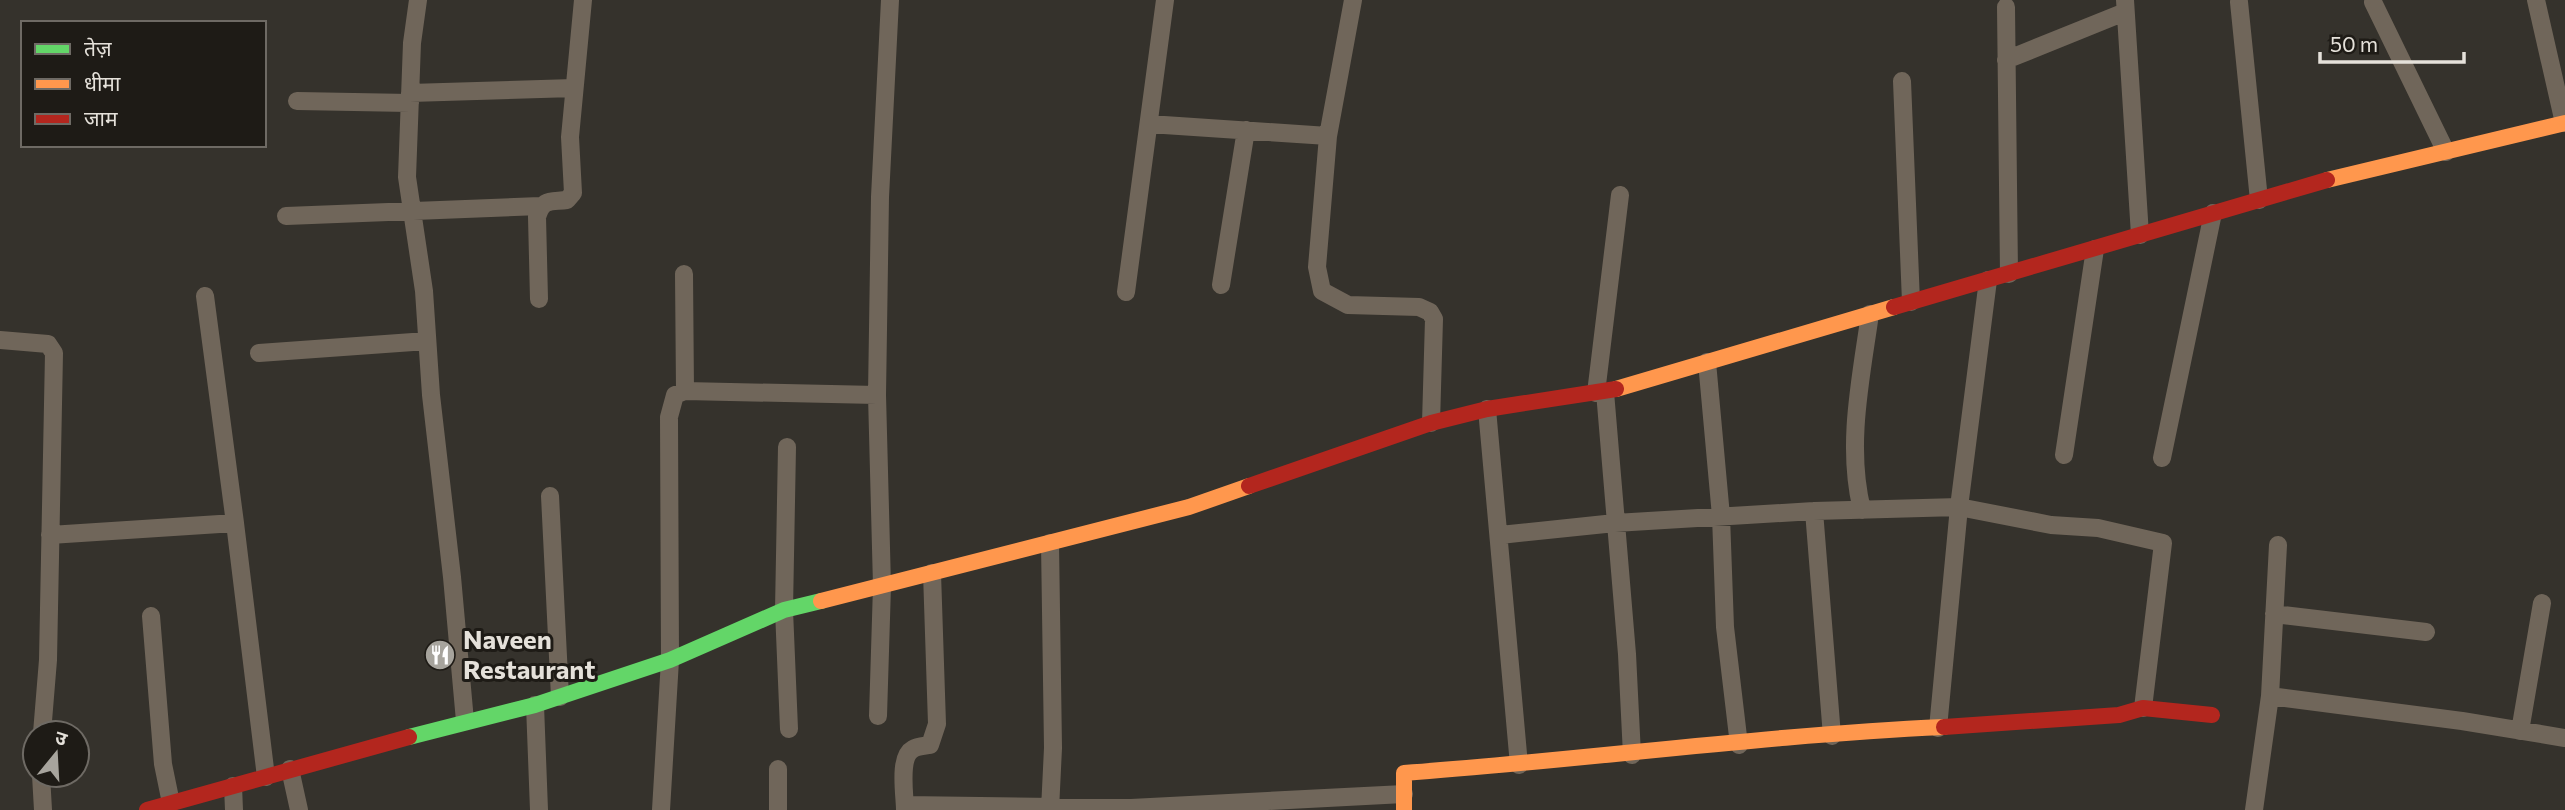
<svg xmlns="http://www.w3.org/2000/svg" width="2565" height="810" font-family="Commissioner,'Noto Sans Devanagari',sans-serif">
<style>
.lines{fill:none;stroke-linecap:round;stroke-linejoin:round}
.street{stroke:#70665a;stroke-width:18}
.fast{stroke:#63d668;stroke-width:16}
.slow{stroke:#ff974d;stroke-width:16}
.jam{stroke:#b3261e;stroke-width:16}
.labels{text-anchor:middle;stroke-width:6;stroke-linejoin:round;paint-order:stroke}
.poi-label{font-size:26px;font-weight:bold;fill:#e5e1da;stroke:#1e1b16;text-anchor:start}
</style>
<rect width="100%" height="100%" fill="#35322c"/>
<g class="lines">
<path class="street" d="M418 0 412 43 407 177 424 291 431 395 452 577 465 721
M1353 0 1328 136 1317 267 1322 291 1348 305 1419 307 1430 312 1434 319 1431 423
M2125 0 2140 235
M2536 0 2564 123
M2239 2 2259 200
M2373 2 2446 152
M2006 7 2009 274
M2006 60 2125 12
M1902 81 1911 302
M410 93 574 88
M297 101 410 103
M1149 124 1328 136
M286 216 540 206
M684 274 685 391
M1221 285 1246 130
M1126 292 1165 0
M539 299 537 217C543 198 550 202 567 200L573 193 570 137 583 0
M0 340 48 344 54 353 48 660 42 733
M259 353 427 341
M1707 362 1721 516 1725 627 1739 745
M1605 392 1627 654 1632 755
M1596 393 1620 195
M1487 409 1519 765
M787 447 784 610 789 729
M2064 455 2095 249
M2162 458 2213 213
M550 496 560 697
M1862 510C1846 446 1861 378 1870 314
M235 523 266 777
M50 535 235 523 205 296
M1500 535 1615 523 1814 511
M2274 614 2426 632
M151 616 163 764 171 803
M2270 696 2462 721 2565 738
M535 705 539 810
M878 716 882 586 877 395 880 197 890 0
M1938 728 1959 507 1988 280
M2520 731 2542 603
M1832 736 1814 511 1959 507 2051 525 2098 528 2163 543 2143 708
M290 769 299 810
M778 769V810
M41 775 43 810
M233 786 234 810
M905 805 1131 808 1404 794
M661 810 670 660 669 417 675 395 685 391 877 395
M905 810C905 795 898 757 913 749 918 746 925 746 930 745L937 724 932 573
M1050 810 1053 748 1050 543
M2254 810 2270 696 2278 545"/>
<path class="fast" d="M409 737 535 705 670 660 784 610 821 601"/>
<path class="slow" d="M2327 180 2565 123
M1616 389 1894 307
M821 601 1189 507 1249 486
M1404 810V773C1584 760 1764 735 1944 727"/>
<path class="jam" d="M1894 307 2327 180
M1249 486 1431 423 1487 409 1616 389
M1944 727 2119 715 2143 708 2212 715
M147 810 409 737"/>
</g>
<defs>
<g id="restaurant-disc" transform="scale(1.575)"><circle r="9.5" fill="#a7a49d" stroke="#1e1b16"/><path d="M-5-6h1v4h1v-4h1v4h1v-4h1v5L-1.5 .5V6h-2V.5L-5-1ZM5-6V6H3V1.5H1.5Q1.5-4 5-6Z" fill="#fff"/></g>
</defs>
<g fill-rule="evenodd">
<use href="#restaurant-disc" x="440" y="655"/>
</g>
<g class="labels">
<g class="poi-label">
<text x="463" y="649">Naveen<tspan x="463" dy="30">Restaurant</tspan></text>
</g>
</g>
<rect x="21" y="21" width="245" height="126" fill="#1e1b16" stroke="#6e6a64" stroke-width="2"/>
<rect x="35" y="44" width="35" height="10" fill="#63d668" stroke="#6e6a64" stroke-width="2"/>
<text x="84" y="56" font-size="21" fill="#e5e1da">तेज़</text>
<rect x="35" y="79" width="35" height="10" fill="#ff974d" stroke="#6e6a64" stroke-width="2"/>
<text x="84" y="91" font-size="21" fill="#e5e1da">धीमा</text>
<rect x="35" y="114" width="35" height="10" fill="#b3261e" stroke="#6e6a64" stroke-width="2"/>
<text x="84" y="126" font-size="21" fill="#e5e1da">जाम</text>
<g transform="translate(56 754) rotate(18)"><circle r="33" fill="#1e1b16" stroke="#6e6a64" stroke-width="2"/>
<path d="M0-5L12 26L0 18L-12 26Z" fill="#a7a49d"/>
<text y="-10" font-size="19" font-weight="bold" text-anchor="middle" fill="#e5e1da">उ</text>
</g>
<path d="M2320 52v10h144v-10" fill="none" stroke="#e5e1da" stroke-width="3.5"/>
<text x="2330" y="52" font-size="21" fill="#e5e1da" stroke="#1e1b16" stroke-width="5" paint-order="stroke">50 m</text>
</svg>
